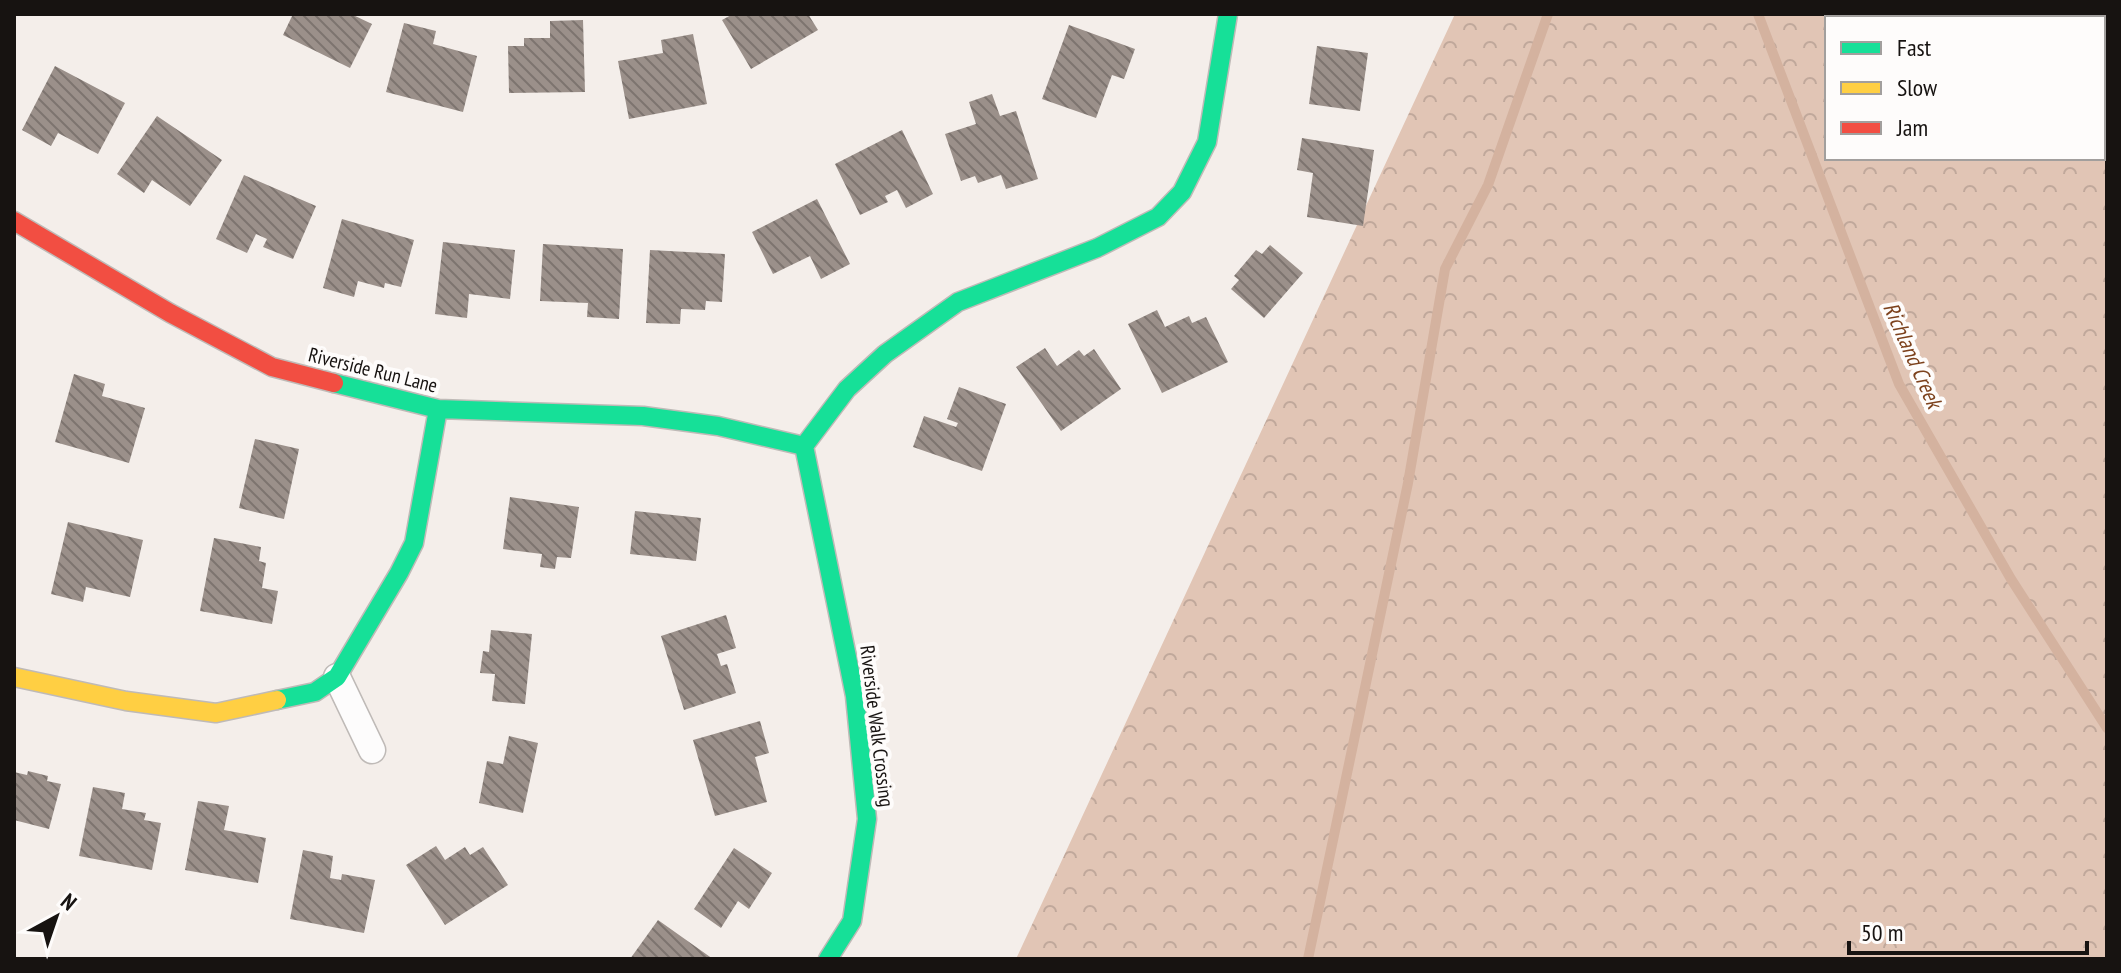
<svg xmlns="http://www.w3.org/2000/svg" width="2121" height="973" font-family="'PT Sans Narrow',sans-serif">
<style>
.forest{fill:url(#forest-crowns);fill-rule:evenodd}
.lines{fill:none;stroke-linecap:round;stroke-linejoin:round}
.stream{stroke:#d4b29f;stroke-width:10}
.building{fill:url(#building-back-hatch)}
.street-casing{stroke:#bfbab7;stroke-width:29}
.fast-casing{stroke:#bfbab7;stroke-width:21}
.slow-casing{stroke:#bfbab7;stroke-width:21}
.jam-casing{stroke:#bfbab7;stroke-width:21}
.street{stroke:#fdfcfc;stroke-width:26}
.fast{stroke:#16e098;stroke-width:18}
.slow{stroke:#ffcf43;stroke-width:18}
.jam{stroke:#f24e42;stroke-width:18}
.labels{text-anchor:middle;stroke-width:8;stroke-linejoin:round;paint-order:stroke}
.street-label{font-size:20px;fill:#171311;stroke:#fefcfb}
.water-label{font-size:22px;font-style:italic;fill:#7c411c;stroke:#fefcfb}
</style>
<defs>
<pattern id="forest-crowns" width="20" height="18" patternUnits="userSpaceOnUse" patternTransform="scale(2)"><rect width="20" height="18" fill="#e1c5b5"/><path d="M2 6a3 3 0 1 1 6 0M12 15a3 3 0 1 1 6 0" fill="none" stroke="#c0a89b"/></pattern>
<pattern id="building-back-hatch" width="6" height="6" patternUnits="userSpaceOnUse" patternTransform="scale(2)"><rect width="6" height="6" fill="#9b908a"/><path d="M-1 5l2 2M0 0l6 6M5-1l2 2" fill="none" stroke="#7d746f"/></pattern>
</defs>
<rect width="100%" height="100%" fill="#f4eeea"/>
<path class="forest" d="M1455 14H2107V959H1016ZM1827 18H2103V158H1827Z"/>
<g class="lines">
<path class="stream" d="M1758 14 1899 384 2011 579 2107 728
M1308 959 1408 483 1445 269 1488 185 1548 14"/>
</g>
<path class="building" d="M293 14H351L372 24 350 68 283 35Z
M733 14H808L818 30 751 69 722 20Z
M583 20 585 92 509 93 508 46H524V38H550V21Z
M404 23 436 31 433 44 477 56 463 112 386 92Z
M1069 25 1135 49 1124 79 1112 75 1096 118 1042 99Z
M693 34 707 104 629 119 618 61 663 53 661 40Z
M1317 46 1368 53 1360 111 1309 104Z
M55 66 125 103 98 154 58 133 51 146 22 130Z
M992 94 1000 116 1016 111 1038 179 1006 189 1001 175 978 183 975 176 961 181 945 134 976 124 969 102Z
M157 116 222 160 190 206 152 180 144 193 117 174Z
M902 130 933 194 906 208 897 190 885 196 888 202 860 215 835 164Z
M1302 138 1374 150 1363 226 1307 217 1313 173 1297 170Z
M244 175 316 206 293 259 263 247 267 239 256 234 247 253 216 239Z
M817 199 850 264 821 279 810 256 773 274 752 232Z
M342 219 414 240 401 287 385 283 384 288 358 281 354 297 323 288Z
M443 242 515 250 510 299 469 294 467 318 435 314Z
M543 244 623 249 619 319 587 317 588 303 540 301Z
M1270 245 1303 273 1264 318 1231 289 1239 280 1234 276 1256 250 1262 254Z
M650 250 725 254 722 302 706 301 705 310 681 309 680 324 646 323Z
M1157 310 1165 327 1189 316 1192 323 1206 317 1228 362 1162 393 1128 324Z
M1045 348 1057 366 1079 350 1084 356 1094 349 1121 389 1061 431 1016 367Z
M74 374 105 384 102 396 145 408 129 463 55 442Z
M959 387 1006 404 982 471 913 447 924 416 956 427 958 423 947 419Z
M255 439 299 449 284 519 239 508Z
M510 497 579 507 571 558 557 557 555 569 540 567 542 554 503 549Z
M635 511 701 518 696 561 630 554Z
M68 522 143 540 130 597 86 587 83 602 51 594Z
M214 538 261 547 259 561 266 563 262 588 278 591 272 624 200 611Z
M726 615 736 648 717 654 721 666 727 664 736 693 684 710 661 636Z
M491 630 532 634 525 704 492 701 495 674 480 673 483 651 489 652Z
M760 721 769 753 755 757 767 802 715 816 693 740Z
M509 736 538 743 523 813 479 803 487 761 503 764Z
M28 771 48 776 47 781 61 784 49 829 14 820V772L27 775Z
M93 787 125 793 122 809 146 813 144 820 161 823 152 870 79 856Z
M198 801 229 806 224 830 266 838 258 883 185 870Z
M436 846 445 860 465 847 470 855 483 847 508 885 445 925 406 865Z
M734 848 772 873 749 909 738 901 721 928 694 909Z
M303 850 333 856 330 878 341 880 342 874 375 880 364 933 290 919Z
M658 920 713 959H630Z"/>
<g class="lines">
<g class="street-casing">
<path id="street" d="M337 677 372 750"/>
</g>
<g class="fast-casing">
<path id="fast" d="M334 383 438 409 643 416 718 426 804 446
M804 446 847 389 885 354 958 302 1097 248 1158 217 1182 192 1207 142 1228 14
M804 446 855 696 867 819 852 921 828 959
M277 700 315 692 337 677 399 573 414 543 438 409"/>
</g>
<g class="slow-casing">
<path id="slow" d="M14 677 126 701 216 713 277 700"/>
</g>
<g class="jam-casing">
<path id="jam" d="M14 221 170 313 272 367 334 383"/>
</g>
<use href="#street" class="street"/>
<use href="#fast" class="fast"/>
<use href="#slow" class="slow"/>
<use href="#jam" class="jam"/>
</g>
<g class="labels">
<g class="street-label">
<text transform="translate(373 370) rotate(14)" y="7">Riverside Run Lane</text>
<text transform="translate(877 726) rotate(83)" y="7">Riverside Walk Crossing</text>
</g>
<g class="water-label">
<text transform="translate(1913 355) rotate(66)" y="8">Richland Creek</text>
</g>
</g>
<rect width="2121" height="973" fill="none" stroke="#171311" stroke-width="32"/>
<rect x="1825" y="16" width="280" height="144" fill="#fefcfb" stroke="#a29f9d" stroke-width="2"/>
<rect x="1841" y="42" width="40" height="12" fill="#16e098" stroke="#a29f9d" stroke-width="2"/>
<text x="1897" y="56" font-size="24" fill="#171311">Fast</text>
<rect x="1841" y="82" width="40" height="12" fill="#ffcf43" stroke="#a29f9d" stroke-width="2"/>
<text x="1897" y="96" font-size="24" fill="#171311">Slow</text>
<rect x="1841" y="122" width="40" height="12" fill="#f24e42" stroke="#a29f9d" stroke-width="2"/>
<text x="1897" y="136" font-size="24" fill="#171311">Jam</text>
<g transform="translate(56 917) rotate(40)" stroke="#fefcfb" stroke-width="6" paint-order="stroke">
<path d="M0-6L14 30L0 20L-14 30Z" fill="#171311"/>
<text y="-12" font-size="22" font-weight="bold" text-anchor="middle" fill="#171311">N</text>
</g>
<path d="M1849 941v12h238v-12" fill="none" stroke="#171311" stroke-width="4"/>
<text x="1861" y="941" font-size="24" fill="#171311" stroke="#fefcfb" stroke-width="6" paint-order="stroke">50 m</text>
</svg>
